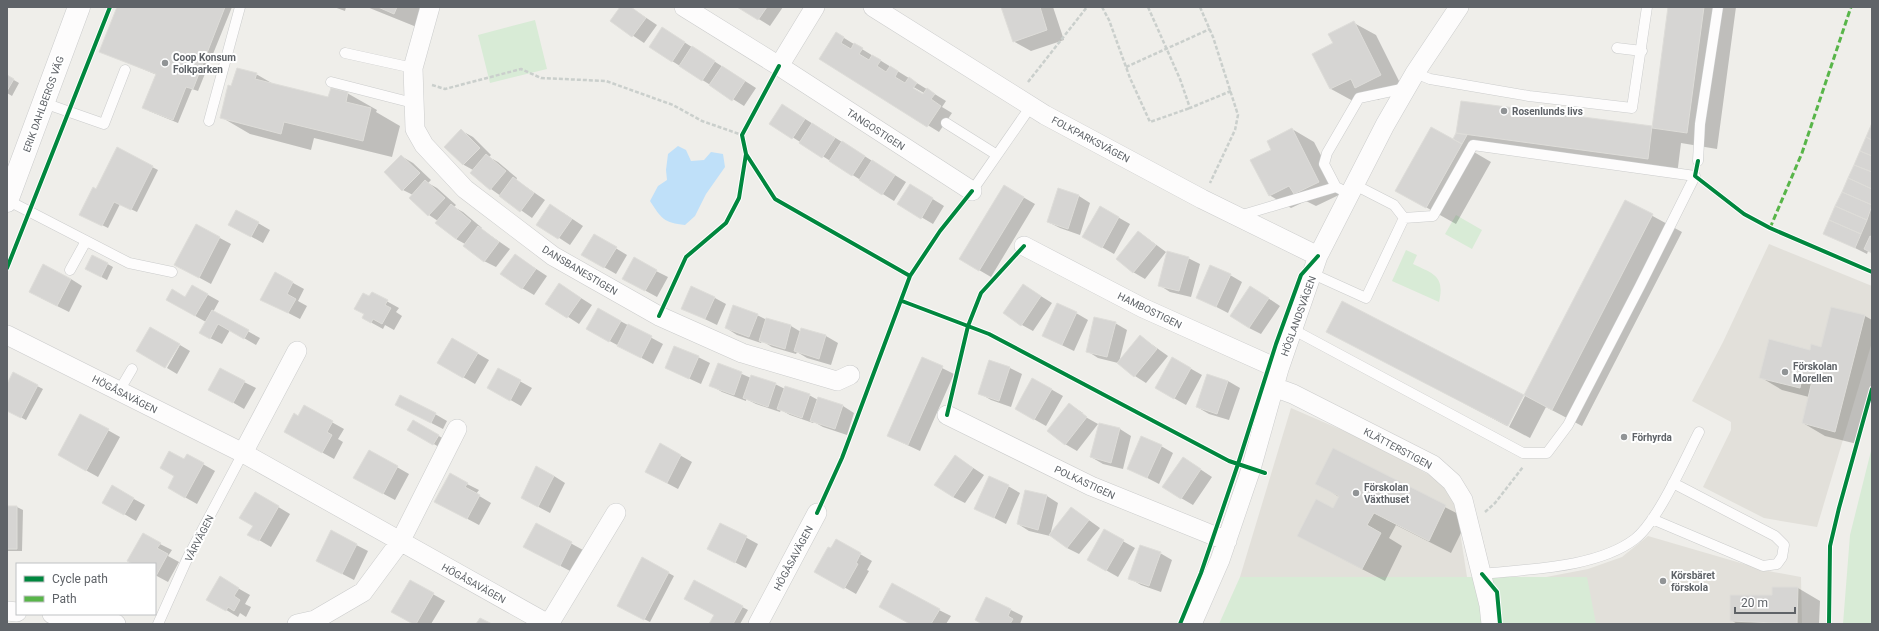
<svg xmlns="http://www.w3.org/2000/svg" width="1879" height="631" font-family="Roboto,sans-serif">
<style>
.education{fill:#e2e0da}
.green{fill:#d8ebd6}
.water{fill:#bfe0f9}
.shadow{fill:#0003;fill-rule:evenodd}
.building{fill:#d6d5d3;stroke:#deddd9}
.lines{fill:none;stroke-linecap:round;stroke-linejoin:round}
.service-casing{stroke:#cbcccc;stroke-width:11}
.minor-casing{stroke:#cbcccc;stroke-width:20}
.tertiary-casing{stroke:#cbcccc;stroke-width:23}
.path{stroke:#cacfcc;stroke-width:2.5;stroke-dasharray:4 2;stroke-linecap:butt}
.service{stroke:#fdfcfc;stroke-width:10}
.minor{stroke:#fdfcfc;stroke-width:19}
.tertiary{stroke:#fdfcfc;stroke-width:22}
.quiet{stroke:#58b549;stroke-width:3;stroke-dasharray:6 3;stroke-linecap:butt}
.cycleway-casing{stroke:#fff;stroke-width:6}
.cycleway{stroke:#00873e;stroke-width:4}
.poi-dot{fill:#919496;stroke:#fff;stroke-width:1.5}
.labels{text-anchor:middle;stroke-width:4;stroke-linejoin:round;paint-order:stroke}
.poi-label{font-size:10px;font-weight:bold;fill:#5f6368;stroke:#fff;text-anchor:start}
.street-label{font-size:10px;fill:#5f6368;stroke:#fff}
</style>
<rect width="100%" height="100%" fill="#efeeea"/>
<path class="education" d="M1769 244 1872 286V342L1817 527 1764 518 1703 487 1731 430V422L1692 401 1723 342Z
M1291 408 1358 437 1439 480 1456 506 1467 577H1240Z
M1648 536 1768 571 1801 577 1802 624H1507L1504 585 1588 569 1622 557Z"/>
<path class="green" d="M535 20 547 69 490 83 478 35Z
M1456 215 1482 230 1472 249 1445 234Z
M1406 250 1417 255 1413 264C1434 274 1445 276 1439 302L1392 281Z
M1872 447V624H1843L1850 535Z
M1240 577H1587L1596 624H1219Z"/>
<path class="water" d="M678 146 686 150 691 161 704 160 711 152 723 154 725 167 706 194 695 216 685 225C664 223 661 218 650 201L658 186 667 180 666 170 668 154Z"/>
<path class="shadow" d="M118 7H232L198 91 192 89 178 123 149 111 157 75 100 51Z
M334 7H346L345 11Z
M367 7H433L424 30Z
M621 7H630L657 25 644 43 611 21Z
M739 7H783L770 26Z
M1002 7H1053L1064 40 1031 51 1013 41Z
M1669 7H1736L1717 149 1681 143 1677 175 1467 148 1491 162 1456 224 1397 191 1453 140 1457 134 1461 102 1653 128Z
M1354 23 1376 35 1402 87 1378 100 1368 94 1353 101 1331 89 1334 43Z
M836 33 946 101 942 107 952 113 939 132 820 59ZM910 85 924 93V95L909 87Z
M673 35 756 88 744 106 672 61Z
M256 74 275 85 329 98 347 93 377 110 376 112 400 126 392 157 314 138 311 150 250 134 221 117 232 87Z
M7 76 19 83 12 96 7 93Z
M794 112 906 182 894 201 770 123Z
M1872 125V253L1868 251 1867 254 1825 233Z
M1292 129 1314 142 1341 194 1316 206 1306 201 1291 208 1269 195 1272 150Z
M462 131 473 137 491 155 489 157 498 162 517 178 516 180 545 200 532 218 491 189 473 170 464 165 446 147Z
M117 149 158 170 137 212 120 204 108 228 86 217 96 190Z
M401 156 413 163 431 180 428 183 437 188 456 205 454 207 463 212 482 228 481 229 510 249 496 267 484 261 465 244 456 239 438 221 429 215 410 198 413 195 403 190Z
M910 185 944 206 933 224 899 204Z
M1059 190 1079 196 1090 203 1080 235 1060 228 1048 222Z
M1016 193 1035 204 991 277 979 270Z
M1625 201 1682 232 1582 426 1546 407 1530 438 1509 427Z
M1100 207 1130 224 1114 254 1084 237Z
M237 211 270 230 263 243 241 231Z
M562 212 583 226 570 245 538 224Z
M196 225 231 244 211 284 187 271Z
M1139 232 1166 252 1145 279 1133 272Z
M594 235 627 255 616 274 583 255Z
M515 255 547 276 534 295 522 288Z
M93 256 113 267 107 280 92 272Z
M1188 258 1200 264 1191 297 1170 292 1159 285Z
M656 271 668 277 657 297 635 285Z
M275 273 304 289 298 301 307 306 300 319 261 299Z
M1230 275 1242 282 1228 313 1197 297Z
M71 279 82 286 69 312 41 298Z
M1023 285 1052 303 1033 331 1022 325Z
M192 286 219 301 213 312 260 338 256 345 230 330 222 344 200 333 206 322 167 300 186 298Z
M570 291 592 305 579 324 547 303Z
M372 293 399 308 396 312 402 316 394 330 385 325 383 329 363 318Z
M1262 294 1280 306 1261 334 1249 328Z
M715 298 726 304 717 325 682 308Z
M598 309 663 344 653 364 587 329Z
M1076 313 1088 320 1074 351 1043 336Z
M757 315 767 320V319L791 326 801 332 802 329 826 336 838 343 831 365 807 358 797 352 796 354 772 347 762 341 761 343 737 335 726 328Z
M1865 316 1872 320V386L1857 444 1825 436 1803 423 1809 397 1782 390 1760 377 1810 351 1822 348Z
M1115 323 1127 330 1119 362 1140 336 1168 356 1146 383 1135 376 1118 363 1098 358 1087 351Z
M1327 331 1523 396 1507 426Z
M452 339 489 360 475 384 439 363Z
M180 345 190 351 177 374 167 368Z
M698 357 710 363 701 384 666 368Z
M922 358 954 374 920 451 888 436Z
M1172 358 1202 375 1186 405 1156 388Z
M990 361 1010 368 1022 374 1011 407 991 400 979 393Z
M719 364 751 378 775 384 785 389 809 395 818 400 819 399 843 406 854 413 847 435 823 427 814 422 813 423 790 415 781 410 780 412 756 404 746 399V401L722 392 710 385Z
M498 369 532 388 521 406 488 387Z
M14 374 43 389 26 420 7 410V386Z
M1208 375 1228 381 1240 388 1229 420 1209 414 1197 407Z
M1033 379 1063 396 1046 426 1016 409Z
M244 382 256 388 244 409 210 389Z
M1069 404 1086 415 1083 413 1082 415 1098 424 1077 451 1065 444Z
M305 407 344 429 338 439 343 442 334 459 296 438 299 418Z
M408 411 435 414 447 421 443 429Z
M81 415 120 437 98 477 71 462Z
M413 421 444 439 439 447 408 429Z
M1100 424 1120 429 1131 436 1123 469 1103 464 1091 457Z
M660 444 692 462 678 489 646 472Z
M1161 446 1173 453 1159 484 1128 468Z
M1334 450 1468 519 1451 553 1396 525 1389 538 1402 546 1385 581 1298 536 1333 509 1339 497 1317 483Z
M369 451 409 474 395 500 354 478Z
M187 455 215 471 197 504 181 495 184 460Z
M955 456 984 475 965 503 953 497Z
M1194 465 1212 477 1193 505 1181 498Z
M554 476 565 483 550 513 533 504Z
M467 484 479 490 476 494 491 503 479 525 447 508Z
M1008 486 1020 493 1006 524 975 508Z
M112 487 145 505 136 521 104 502Z
M255 493 290 514 271 547 249 534 254 526Z
M1047 496 1058 503 1050 536 1029 531 1018 524Z
M7 507H17L23 510 22 551H7Z
M1072 508 1100 528 1079 554 1067 548Z
M536 524 583 550 572 572 536 553Z
M721 524 758 544 746 568 709 549Z
M1105 531 1135 548 1118 577 1088 560Z
M331 532 368 551 354 580 329 567Z
M836 540 872 561 867 570 869 571 856 594 816 571Z
M160 544 172 550 168 556 179 562 168 582 155 575V564H135Z
M1160 553 1172 560 1161 592 1141 585 1129 578Z
M643 559 674 576 650 622 624 609Z
M220 578 250 595 245 604 251 607 246 617 240 613 238 617 208 599Z
M410 581 445 601 431 624H415Z
M694 582 748 610 740 624H710L715 615Z
M1798 588 1820 601 1819 624H1737L1731 620 1773 596Z
M987 598 1023 616 1020 624H983Z
M939 610 951 616 946 624H911Z"/>
<path class="building" d="M117 7H225L193 89 186 87 173 120 142 108 156 74 99 52Z
M378 7H397L394 14Z
M620 7H631L646 18 632 37 610 21Z
M737 7H767L758 20Z
M1001 7H1040L1047 30 1013 42Z
M1668 7H1704L1687 133 1652 128Z
M1354 21 1381 75 1355 88 1351 79 1330 89 1312 54 1333 43 1328 34Z
M662 27 685 42 672 62 649 47Z
M836 32 844 37 841 43 851 49 854 43 863 48 859 54 869 60 872 55 881 60 877 66 886 72 890 66 898 71 895 77 905 83 909 77 917 83 913 88 923 94 927 88 935 94 931 99 941 106 927 127 819 59Z
M692 46 715 61 702 81 679 66Z
M722 66 745 81 732 101 709 85Z
M237 68 257 73 255 79 328 97 331 88 348 92 346 102 371 108 363 141 284 122 281 134 220 118 228 85 231 86Z
M7 75 14 79 7 91Z
M1461 101 1652 126 1648 159 1456 133Z
M782 104 805 119 792 139 769 124Z
M812 123 835 138 822 158 799 143Z
M1872 123V140L1866 137Z
M1431 127 1462 144 1426 208 1395 191Z
M1292 128 1319 182 1294 194 1289 186 1269 196 1250 160 1271 150 1267 141Z
M461 129 480 148 463 165 444 147Z
M1456 133 1467 135 1462 144 1453 139Z
M1866 137 1872 140V156L1860 151Z
M842 141 865 156 852 176 829 161Z
M117 147 153 166 131 210 114 202 102 226 79 215 93 187 96 189Z
M1860 151 1872 156V172L1854 165Z
M486 154 506 171 490 190 470 173Z
M401 155 420 173 402 191 384 172Z
M872 160 895 175 882 195 859 180Z
M1854 165 1872 172V189L1848 178Z
M513 177 534 193 520 212 499 196Z
M1848 178 1872 189V205L1842 192Z
M425 180 445 198 428 216 409 198Z
M910 184 933 198 921 219 897 204Z
M1004 185 1024 197 979 271 959 259Z
M1058 188 1079 195 1068 229 1047 222Z
M1842 192 1872 205 1867 220 1835 206Z
M1625 200 1653 214 1552 410 1524 395Z
M451 204 471 221 456 239 435 223Z
M550 204 572 219 558 239 536 225Z
M1100 206 1119 217 1102 248 1082 237Z
M1835 206 1867 220 1861 234 1829 220Z
M236 210 259 222 251 237 228 225Z
M1829 220 1861 234 1855 248 1823 234Z
M196 224 220 237 199 278 174 265Z
M478 226 499 242 484 262 463 246Z
M1138 231 1156 245 1133 273 1116 259Z
M594 234 617 247 604 268 581 255Z
M1870 236 1872 237V253L1864 249Z
M1167 251 1189 257 1179 291 1158 286Z
M515 254 536 269 522 289 500 274Z
M92 255 108 263 101 277 85 269Z
M634 257 657 270 645 291 622 279Z
M43 264 71 279 57 306 29 292Z
M1210 265 1231 274 1216 307 1196 298Z
M275 272 293 282 287 294 296 299 288 313 260 300Z
M559 283 581 298 567 318 545 304Z
M1023 284 1041 296 1021 326 1003 313Z
M192 285 208 294 195 316 166 300 172 289 185 297Z
M691 286 715 297 705 319 681 309Z
M1250 286 1269 298 1249 328 1230 316Z
M372 292 388 300 385 305 391 308 382 324 373 319 371 323 362 318 364 314 354 309 363 293 369 296Z
M1342 301 1524 395 1508 426 1326 332Z
M1057 303 1077 312 1062 345 1042 336Z
M733 305 758 314 749 337 725 328Z
M1831 307 1865 315 1835 432 1802 423 1812 381 1802 378 1800 388 1759 378 1769 339 1810 350 1811 344 1821 347Z
M598 308 621 321 609 342 586 329Z
M212 310 249 330 244 339 218 324 210 339 199 333Z
M1094 317 1116 322 1107 357 1086 352Z
M766 318 791 325 785 349 759 341Z
M628 324 652 336 641 358 617 346Z
M150 327 180 344 165 368 136 351Z
M801 328 826 335 819 359 794 351Z
M1140 335 1157 349 1134 377 1117 363Z
M452 338 478 353 463 378 437 363Z
M674 346 699 356 689 379 665 368Z
M922 357 943 366 908 445 887 436Z
M1172 357 1191 368 1174 399 1155 388Z
M989 360 1010 367 999 401 978 394Z
M718 363 742 372 734 395 709 386Z
M220 368 245 381 233 403 208 390Z
M498 368 521 380 510 401 487 388Z
M13 372 38 385 21 418 7 411V384Z
M1207 374 1228 381 1217 414 1196 407Z
M751 375 776 383 768 407 743 398Z
M1032 378 1052 389 1034 420 1015 409Z
M785 386 810 394 802 418 777 409Z
M400 395 436 413 431 423 395 405Z
M818 397 843 405 835 429 810 421Z
M1069 403 1087 417 1065 445 1047 431Z
M304 405 333 421 327 432 332 435 322 453 284 432 294 413 298 416Z
M80 414 109 429 86 471 58 455Z
M413 420 439 435 433 445 407 430Z
M1099 423 1120 428 1111 463 1090 457Z
M1141 436 1162 445 1147 478 1127 469Z
M660 443 681 455 667 483 645 472Z
M1333 448 1446 505 1429 541 1374 513 1367 525 1381 533 1362 569 1297 536 1316 499 1333 508 1339 496 1315 484Z
M369 450 398 466 383 494 353 478Z
M169 451 184 459 187 454 204 463 185 498 168 488 174 476 160 468Z
M955 455 973 468 953 497 934 485Z
M1183 457 1201 469 1181 499 1162 487Z
M536 466 554 476 538 507 521 498Z
M450 473 468 483 465 487 480 495 467 519 434 502Z
M989 476 1009 485 994 518 974 509Z
M112 485 134 498 124 515 102 503Z
M1025 490 1047 495 1038 530 1017 524Z
M255 492 279 506 259 541 247 535 253 526 239 518Z
M7 506H17V549H7Z
M1071 507 1089 520 1067 548 1049 535Z
M536 523 572 542 560 566 523 547Z
M720 523 747 536 735 563 707 549Z
M1104 529 1124 540 1106 571 1087 560Z
M331 530 357 544 342 574 316 561Z
M143 533 161 543 157 548 168 554 156 576 155 564H133L127 561Z
M836 539 861 553 856 563 858 564 844 589 814 572 828 547 831 548Z
M1140 545 1161 552 1149 586 1128 579Z
M642 557 669 572 644 620 617 606Z
M220 576 239 588 234 596 240 600 234 611 228 607 226 611 206 600Z
M410 580 434 593 416 624H413L391 612Z
M694 580 743 606 733 624H709L714 615 684 599Z
M892 583 940 609 931 624H910L879 607Z
M1772 587H1798L1797 624 1730 621V595H1772Z
M986 597 1011 609 1008 616 1013 619 1010 624H982L975 620Z
M480 618 492 624H476Z"/>
<g class="lines">
<g class="service-casing">
<path id="service" d="M1617 48 1642 51
M345 53 413 68
M1415 73 1430 79 1529 96 1632 108 1647 7
M331 82 413 103
M44 103 104 124 125 70
M209 121 240 7
M946 123 997 155
M1698 161 1700 124 1718 7
M972 191 1031 106
M1350 194 1336 187 1324 164 1327 153 1359 98 1406 88
M7 200 129 263 172 272
M1239 216 1336 187
M70 270 86 241
M1313 274 1366 298 1404 218 1394 205 1355 185
M1292 329 1523 453H1547L1568 425 1640 286 1695 176 1473 145 1433 216 1404 218
M119 391 132 369
M1652 519 1763 566 1777 564 1782 557 1784 545 1775 536 1673 483
M1482 574C1528 569 1597 568 1635 539 1658 521 1685 459 1699 432
M158 624 188 557 243 453"/>
</g>
<g class="minor-casing">
<path id="minor" d="M430 7 413 68 415 129 424 145 465 189 553 256 659 316 742 353 837 381 850 375
M684 7 779 66 972 191
M873 7 1045 115 1202 199 1318 256
M779 66 815 7
M1024 246 1143 308 1279 369
M7 335 243 453 548 624
M1274 387 1293 394 1433 465 1452 482 1463 500 1489 605 1491 624
M947 415 1091 486 1227 541
M243 453 297 351
M7 611 17 612
M52 614 116 624
M297 624 315 620 363 592 400 542 457 429
M549 624 616 513
M758 624 817 513
M1192 624 1220 560 1251 469 1279 369 1318 256 1385 125 1415 73 1459 7"/>
</g>
<g class="tertiary-casing">
<path id="tertiary" d="M7 201 79 7"/>
</g>
<path class="path" d="M1102 7 1109 20 1130 78 1150 122 1190 108
M1148 7 1180 79 1190 108 1231 91
M1200 7 1213 37 1238 115 1235 130 1210 183
M1126 67 1210 29
M1028 82 1087 7
M432 85 445 89 521 69 541 78 606 81 673 105 702 121 742 135
M1485 512 1495 503 1523 467"/>
<use href="#service" class="service"/>
<use href="#minor" class="minor"/>
<use href="#tertiary" class="tertiary"/>
<path class="quiet" d="M1770 228 1802 153 1851 7"/>
<g class="cycleway-casing">
<path id="cycleway" d="M779 66 742 135 746 154 775 199 910 276
M1698 161 1695 176 1744 214 1770 228 1872 272
M7 268 110 7
M902 301 989 334 1229 461 1265 473
M659 316 686 257 726 223 739 198 746 154
M947 415 968 326 981 293 1024 246
M817 513 842 458 910 276 940 231 972 191
M1482 574 1497 592 1500 624
M1180 624 1201 573 1238 464 1276 344 1301 275 1318 256
M1829 624 1830 546 1839 508 1872 389"/>
</g>
<use href="#cycleway" class="cycleway"/>
</g>
<g class="poi-dot">
<circle cx="165" cy="63" r="4"/>
<circle cx="1504" cy="111" r="4"/>
<circle cx="1785" cy="372" r="4"/>
<circle cx="1624" cy="437" r="4"/>
<circle cx="1356" cy="493" r="4"/>
<circle cx="1663" cy="581" r="4"/>
</g>
<g class="labels">
<g class="poi-label">
<text x="173" y="61">Coop Konsum<tspan x="173" dy="12">Folkparken</tspan></text>
<text x="1512" y="115">Rosenlunds livs</text>
<text x="1793" y="370">Förskolan<tspan x="1793" dy="12">Morellen</tspan></text>
<text x="1632" y="441">Förhyrda</text>
<text x="1364" y="491">Förskolan<tspan x="1364" dy="12">Växthuset</tspan></text>
<text x="1671" y="579">Körsbäret<tspan x="1671" dy="12">förskola</tspan></text>
</g>
<g class="street-label">
<text transform="translate(43 104) rotate(-70)" y="4">ERIK DAHLBERGS VÄG</text>
<text transform="translate(876 129) rotate(33)" y="4">TANGOSTIGEN</text>
<text transform="translate(1091 139) rotate(28)" y="4">FOLKPARKSVÄGEN</text>
<text transform="translate(580 270) rotate(31)" y="4">DANSBANESTIGEN</text>
<text transform="translate(1150 310) rotate(26)" y="4">HAMBOSTIGEN</text>
<text transform="translate(1298 316) rotate(-70)" y="4">HÖGLANDSVÄGEN</text>
<text transform="translate(125 394) rotate(27)" y="4">HÖGÅSAVÄGEN</text>
<text transform="translate(1398 448) rotate(28)" y="4">KLÄTTERSTIGEN</text>
<text transform="translate(1085 482) rotate(25)" y="4">POLKASTIGEN</text>
<text transform="translate(199 538) rotate(-63)" y="4">VÅRVÄGEN</text>
<text transform="translate(793 558) rotate(-62)" y="4">HÖGÅSAVÄGEN</text>
<text transform="translate(474 583) rotate(29)" y="4">HÖGÅSAVÄGEN</text>
</g>
</g>
<rect width="1879" height="631" fill="none" stroke="#5f6368" stroke-width="16"/>
<rect x="16" y="563" width="140" height="52" fill="#ffffff" stroke="#bfc1c3"/>
<rect x="24" y="576" width="20" height="6" fill="#00873e" stroke="#bfc1c3"/>
<text x="52" y="583" font-size="12" fill="#5f6368">Cycle path</text>
<rect x="24" y="596" width="20" height="6" fill="#58b549" stroke="#bfc1c3"/>
<text x="52" y="603" font-size="12" fill="#5f6368">Path</text>
<path d="M1735 607v6h60v-6" fill="none" stroke="#5f6368" stroke-width="2"/>
<text x="1741" y="607" font-size="12" fill="#5f6368" stroke="#ffffff" stroke-width="3" paint-order="stroke">20 m</text>
</svg>
